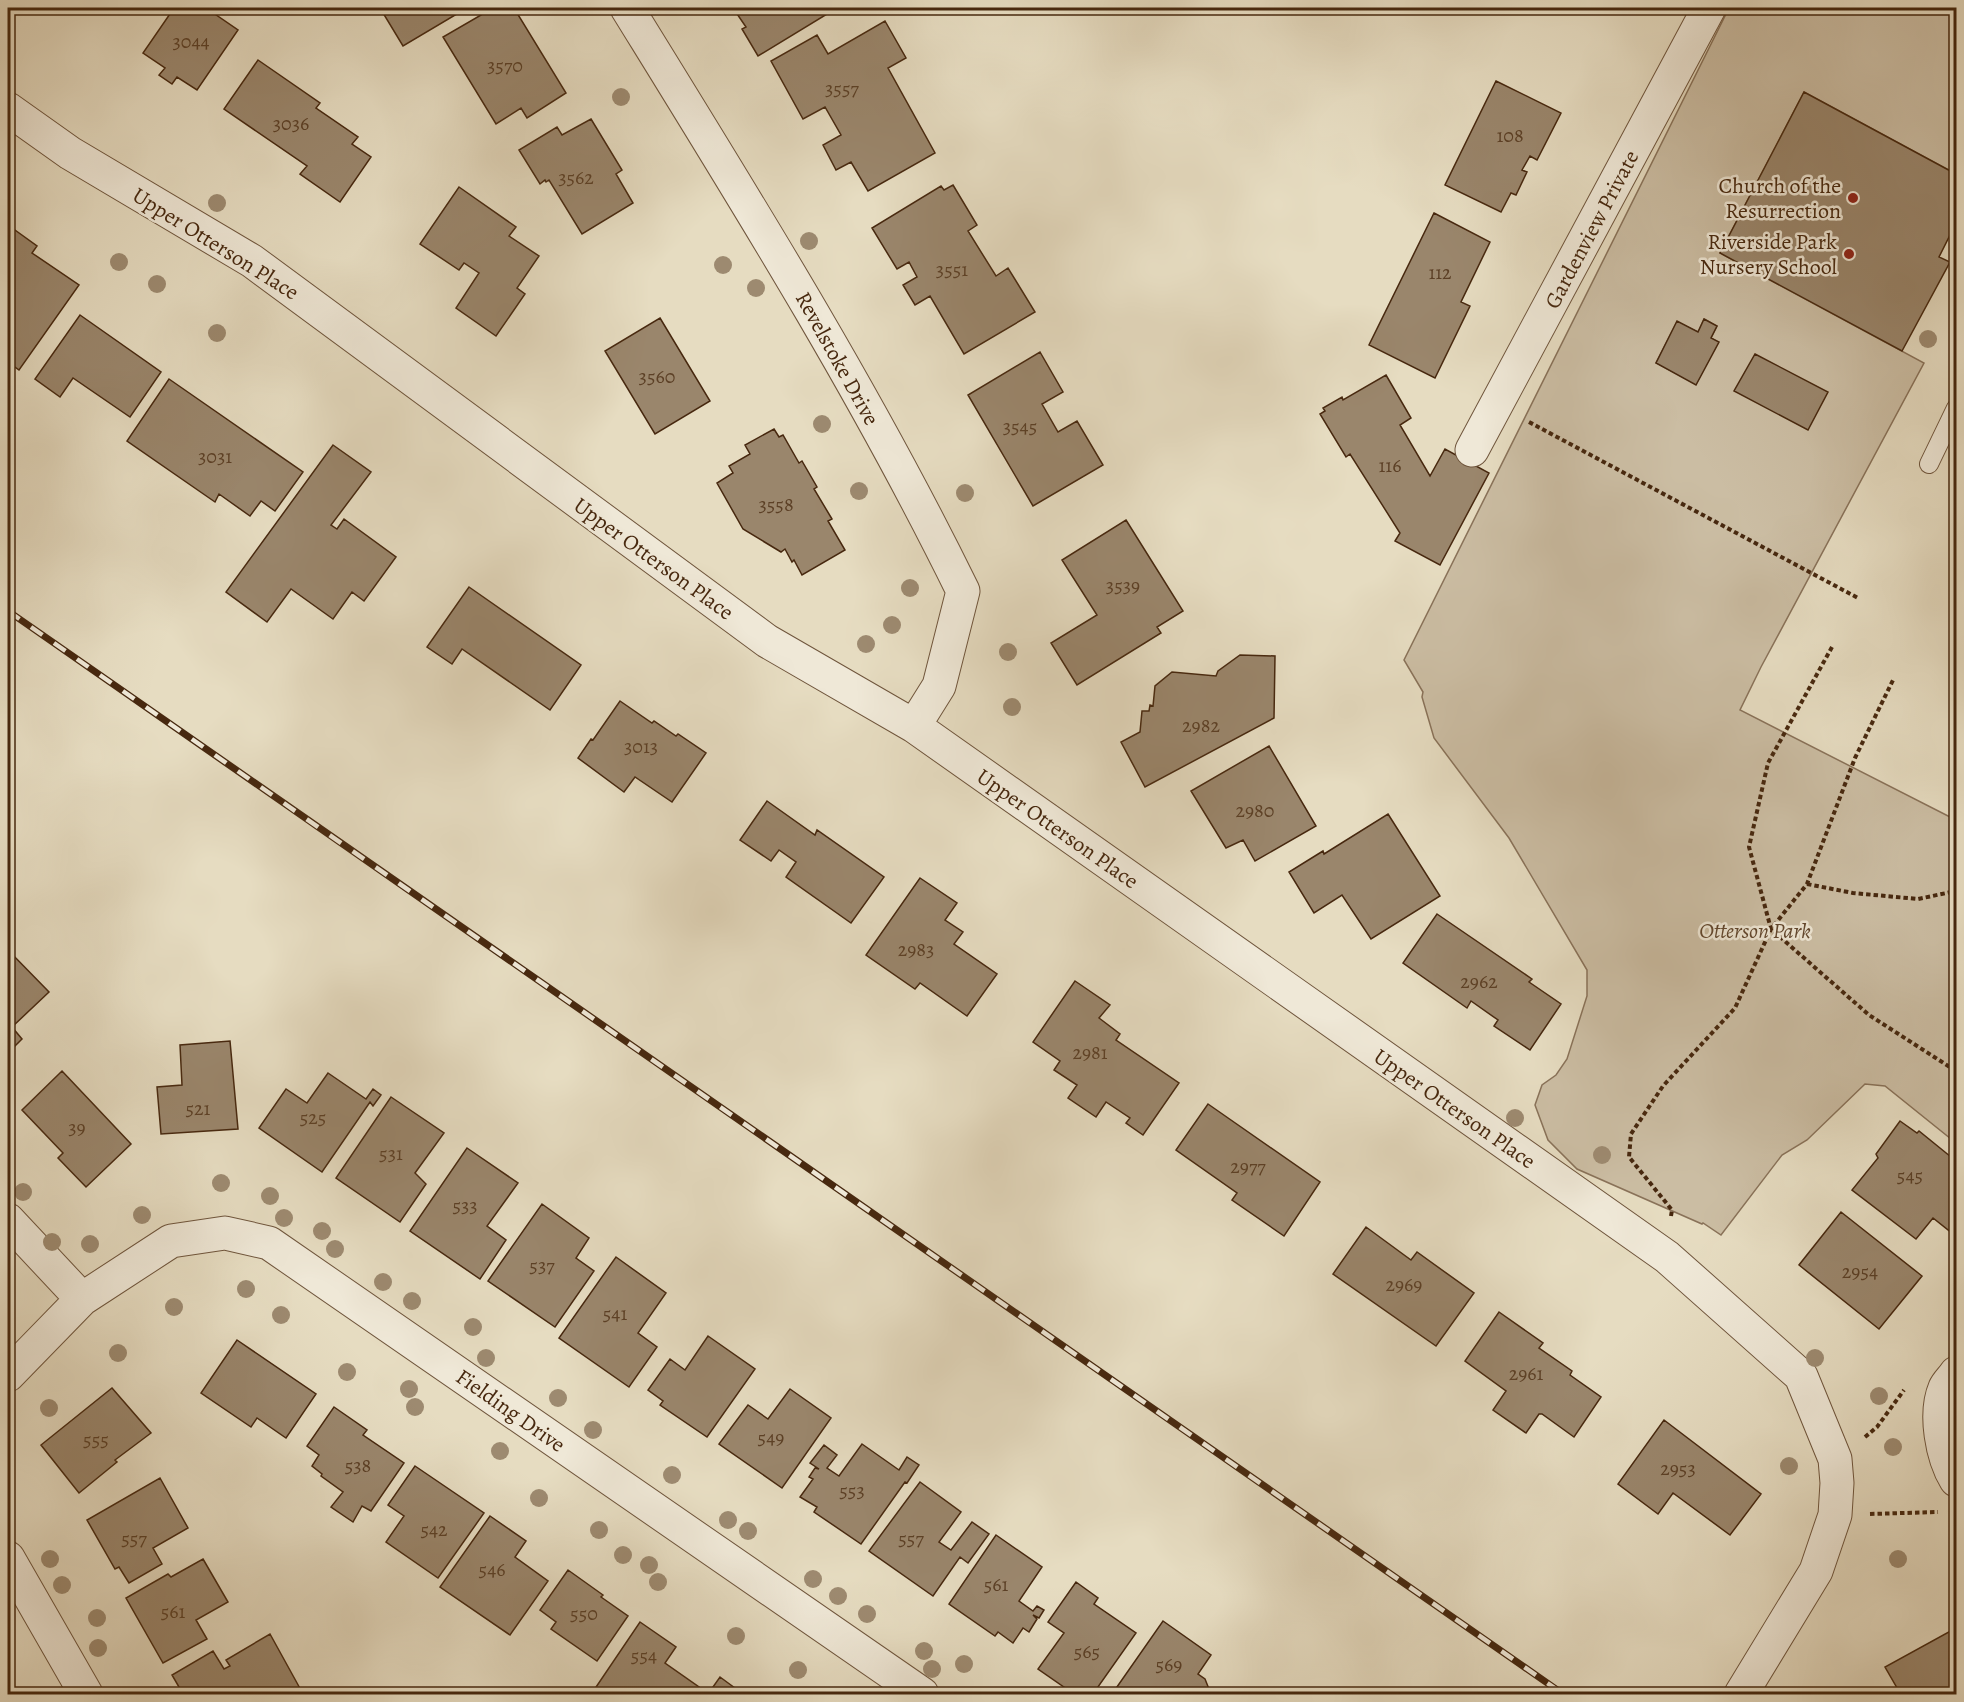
<svg xmlns="http://www.w3.org/2000/svg" width="1964" height="1702" font-family="Alegreya,serif">
<style>
.green{fill:#cbbda3;stroke:#897259;stroke-width:1.5;fill-rule:evenodd}
.building{fill:#9a866c;stroke:#47280f;stroke-width:1.5}
.lines{fill:none;stroke-linecap:round;stroke-linejoin:round}
.service-casing{stroke:#6f553c;stroke-width:20}
.minor-casing{stroke:#6f553c;stroke-width:35}
.path{stroke:#47280f;stroke-width:4;stroke-dasharray:4.5 3;stroke-linecap:butt}
.service{stroke:#efe8d7;stroke-width:18}
.minor{stroke:#efe8d7;stroke-width:33}
.rail-casing{stroke:#47280f;stroke-width:7}
.rail{stroke:#efe8d7;stroke-width:4.5;stroke-dasharray:14;stroke-linecap:butt}
.tree{fill:#9d8a70}
.poi-dot{fill:#8f2418;stroke:#efe8d7;stroke-width:2}
.labels{text-anchor:middle;stroke-width:5;stroke-linejoin:round;paint-order:stroke}
.number-label{font-size:20px;fill:#5c4026}
.poi-label{font-size:22px;fill:#47280f;stroke:#efe8d7;text-anchor:end}
.street-label{font-size:22px;fill:#47280f;stroke:#efe8d7}
.park-label{font-size:22px;font-style:italic;fill:#61462d;stroke:#efe8d7}
</style>
<rect width="100%" height="100%" fill="#e6dcc1"/>
<filter id="stains"><feTurbulence type="fractalNoise" baseFrequency=".00333" numOctaves="4"/><feColorMatrix values="0 0 0 0 .2 0 0 0 0 .09 0 0 0 0 .02 0 0 0 .5 -.17"/></filter>
<radialGradient id="worn" r=".72"><stop offset=".6" stop-color="#630" stop-opacity="0"/><stop offset="1" stop-color="#630" stop-opacity=".3"/></radialGradient>
<path class="green" d="M1729 8H1956V174L1804 92 1720 253 1924 363 1761 667 1740 710 1956 820V1143L1885 1086 1865 1084 1807 1140 1782 1155 1721 1235 1703 1223 1702 1224 1577 1169 1548 1140 1535 1105 1542 1085 1556 1075 1567 1059 1587 996V970L1509 838 1434 738 1422 697 1423 692 1404 660ZM1704 319 1717 326 1711 338 1718 342 1696 384 1656 363 1677 322 1698 332Z"/>
<path class="building" d="M174 8H206L238 30 197 90 177 77 172 84 159 75 165 68 143 53Z
M380 8H467L403 46Z
M493 8H514L566 93 527 118 521 108 496 124 443 37Z
M733 8H837L758 56 742 29 746 27Z
M885 21 906 58 888 68 935 153 868 191 851 162 836 170 823 145 841 135 825 107 803 119 771 61 817 35 828 54Z
M258 60 320 103 316 108 358 137 352 144 371 157 340 202 300 174 307 166 224 109Z
M1496 81 1561 113 1537 160 1530 156 1522 170 1527 172 1516 195 1511 193 1501 212 1445 185Z
M1804 92 1956 174V223L1939 257 1950 262 1902 351 1720 253Z
M591 119 622 170 616 174 633 203 582 234 549 180 546 182 545 180 540 184 519 150 557 127 562 135Z
M953 185 977 225 968 231 996 276 1008 268 1035 312 964 354 930 296 915 305 903 285 917 277 909 262 897 269 872 228 941 186 944 190Z
M459 187 516 227 509 236 539 256 517 288 525 294 496 336 456 308 479 273 464 263 459 270 420 244Z
M1434 213 1490 242 1461 302 1470 306 1435 378 1369 345Z
M8 225 37 246 32 253 79 285 19 370 8 362Z
M80 315 161 372 130 417 73 378 60 397 35 379Z
M660 318 710 401 655 434 605 351Z
M1704 319 1717 326 1711 338 1719 342 1696 385 1656 363 1677 321 1698 332Z
M1040 352 1063 392 1042 404 1058 432 1077 421 1103 465 1033 506 968 395Z
M1755 354 1828 392 1808 430 1734 391Z
M1386 375 1411 418 1400 425 1430 476 1445 449 1489 473 1440 565 1395 541 1400 533 1350 454 1346 457 1320 414 1325 411 1323 408 1342 397 1343 400Z
M169 379 303 472 275 511 261 501 250 516 219 494 215 502 127 441Z
M774 429 779 437 783 435 799 463 802 461 817 487 814 489 832 519 828 521 845 550 802 575 794 560 792 562 785 549 781 552 743 529 717 483 733 473 729 466 750 454 745 445Z
M333 445 371 472 331 525 337 529 344 519 396 557 364 601 352 592 333 619 291 589 267 622 226 592Z
M1126 520 1183 611 1157 627 1161 633 1077 685 1051 643 1097 615 1062 560Z
M469 587 581 665 550 710 462 649 452 664 427 647Z
M1240 655 1275 656 1274 718 1145 787 1121 742 1140 732 1142 711H1149L1150 705 1153 706 1155 686 1172 672 1216 676 1218 671Z
M620 701 652 723 654 721 676 736 678 734 706 753 672 802 635 777 624 792 578 758 591 739 593 740Z
M1269 746 1316 826 1255 861 1243 840 1226 848 1191 791Z
M767 801 815 835 817 830 884 877 851 923 786 877 796 862 779 850 771 861 740 840Z
M1388 814 1440 896 1371 939 1342 895 1314 913 1289 872 1323 851 1324 854Z
M920 878 957 903 945 920 963 932 954 944 997 974 967 1016 920 983 915 989 866 955Z
M1437 914 1532 979 1529 982 1561 1004 1530 1050 1494 1026 1498 1020 1471 1001 1467 1008 1403 963Z
M8 950 49 992 12 1027 22 1039 8 1053Z
M1075 981 1110 1005 1099 1018 1120 1034 1116 1040 1179 1083 1143 1135 1126 1123 1130 1118 1106 1102 1096 1117 1068 1098 1077 1085 1054 1070 1060 1061 1033 1042Z
M230 1041 238 1129 161 1134 157 1087 182 1085 180 1045Z
M62 1071 131 1144 86 1187 58 1158 63 1153 22 1110Z
M328 1073 366 1099 373 1089 381 1095 373 1106 370 1102 322 1172 259 1128 286 1089 307 1103Z
M391 1097 444 1133 415 1173 426 1184 400 1222 336 1178Z
M1208 1104 1320 1182 1284 1236 1232 1200 1237 1193 1176 1150Z
M1900 1121 1917 1133 1919 1131 1956 1161V1226L1952 1233 1933 1218 1916 1239 1852 1190 1878 1158 1876 1154Z
M467 1148 518 1183 487 1226 506 1240 480 1279 410 1231Z
M542 1204 589 1238 576 1258 594 1271 555 1327 488 1281Z
M1841 1212 1922 1276 1879 1329 1799 1265Z
M1366 1227 1411 1260 1417 1252 1474 1293 1436 1346 1333 1274Z
M616 1257 666 1293 638 1333 657 1347 629 1387 559 1338Z
M1499 1312 1543 1343 1539 1348 1572 1371 1570 1375 1601 1397 1574 1437 1542 1414H1539L1526 1433 1493 1410 1506 1391 1465 1361Z
M708 1336 755 1369 707 1437 660 1405 663 1401 648 1390 670 1359 685 1370Z
M237 1340 316 1394 286 1438 257 1418 251 1427 201 1393Z
M112 1388 151 1433 115 1460 117 1462 79 1493 41 1445Z
M790 1389 831 1418 782 1488 719 1444 748 1405 768 1419Z
M334 1407 367 1430 363 1435 404 1463 371 1511 362 1506 353 1522 331 1507 343 1492 321 1476 322 1474 312 1466 319 1455 307 1446Z
M1664 1420 1761 1494 1730 1535 1673 1493 1658 1514 1618 1484Z
M862 1444 899 1470 907 1457 919 1465 907 1483 905 1482 861 1544 814 1512 817 1507 800 1497 813 1479 809 1477 815 1468 819 1469 810 1463 824 1445 837 1455 827 1468 839 1476Z
M415 1466 484 1513 438 1578 386 1542 404 1516 388 1505Z
M160 1478 188 1528 153 1548 162 1564 129 1583 119 1567 115 1569 87 1520Z
M920 1482 961 1512 939 1542 951 1550 972 1522 989 1534 968 1563 960 1557 933 1596 869 1551Z
M490 1516 526 1541 515 1557 548 1581 510 1635 440 1587Z
M996 1535 1042 1567 1019 1601 1033 1611 1037 1606 1044 1610 1039 1618 1033 1615 1037 1619 1029 1632 1023 1628 1013 1643 998 1632 995 1636 949 1604Z
M203 1559 228 1602 196 1620 207 1639 163 1663 126 1598 168 1574 171 1577Z
M568 1570 603 1595 601 1597 628 1616 597 1661 551 1629 556 1622 540 1610Z
M1076 1582 1098 1598 1094 1604 1136 1633 1093 1694H1074L1038 1669 1064 1633 1048 1622Z
M1163 1621 1211 1655 1198 1674 1205 1679 1209 1689 1205 1694H1112Z
M640 1622 676 1647 665 1663 699 1687 694 1694H594L592 1693Z
M1956 1628V1690L1947 1694H1885L1897 1688 1885 1667Z
M270 1634 302 1692 297 1694H183L172 1675 213 1651 224 1669 230 1666 226 1660Z
M720 1677 743 1694H708Z"/>
<g class="lines">
<g class="service-casing">
<path id="service" d="M1929 464 1956 408"/>
</g>
<g class="minor-casing">
<path id="minor" d="M627 8C745 199 864 389 963 591L939 686 914 726
M8 109 70 153 252 261 767 641 914 726 1667 1257 1801 1376 1835 1459 1837 1483 1835 1515 1816 1571 1741 1694
M1472 450 1709 8
M8 1220 82 1299
M1956 1373C1953 1378 1947 1383 1945 1388 1934 1414 1942 1457 1956 1480
M8 1375 82 1299 171 1241 225 1233 269 1243 922 1694
M8 1558 86 1694"/>
</g>
<path class="path" d="M1529 422 1858 598
M1832 647 1768 763 1749 847 1771 929 1869 1015 1956 1071
M1807 884 1853 893 1918 899 1956 891
M1671 1216 1672 1210 1629 1157 1631 1134 1663 1086 1735 1008 1771 929 1807 884 1855 758 1893 680
M1865 1437 1877 1427 1904 1390
M1870 1514 1938 1512"/>
<use href="#service" class="service"/>
<use href="#minor" class="minor"/>
<g class="rail-casing">
<path id="rail" d="M8 611 1563 1694"/>
</g>
<use href="#rail" class="rail"/>
</g>
<g class="tree">
<circle cx="621" cy="97" r="9"/>
<circle cx="217" cy="203" r="9"/>
<circle cx="809" cy="241" r="9"/>
<circle cx="119" cy="262" r="9"/>
<circle cx="723" cy="265" r="9"/>
<circle cx="157" cy="284" r="9"/>
<circle cx="756" cy="288" r="9"/>
<circle cx="217" cy="333" r="9"/>
<circle cx="1928" cy="339" r="9"/>
<circle cx="822" cy="424" r="9"/>
<circle cx="859" cy="491" r="9"/>
<circle cx="965" cy="493" r="9"/>
<circle cx="910" cy="588" r="9"/>
<circle cx="892" cy="625" r="9"/>
<circle cx="866" cy="644" r="9"/>
<circle cx="1008" cy="652" r="9"/>
<circle cx="1012" cy="707" r="9"/>
<circle cx="1515" cy="1118" r="9"/>
<circle cx="1602" cy="1155" r="9"/>
<circle cx="221" cy="1183" r="9"/>
<circle cx="23" cy="1192" r="9"/>
<circle cx="270" cy="1196" r="9"/>
<circle cx="142" cy="1215" r="9"/>
<circle cx="284" cy="1218" r="9"/>
<circle cx="322" cy="1231" r="9"/>
<circle cx="52" cy="1242" r="9"/>
<circle cx="90" cy="1244" r="9"/>
<circle cx="335" cy="1249" r="9"/>
<circle cx="383" cy="1282" r="9"/>
<circle cx="246" cy="1289" r="9"/>
<circle cx="412" cy="1301" r="9"/>
<circle cx="174" cy="1307" r="9"/>
<circle cx="281" cy="1315" r="9"/>
<circle cx="473" cy="1327" r="9"/>
<circle cx="118" cy="1353" r="9"/>
<circle cx="486" cy="1358" r="9"/>
<circle cx="1815" cy="1358" r="9"/>
<circle cx="347" cy="1372" r="9"/>
<circle cx="409" cy="1389" r="9"/>
<circle cx="1879" cy="1396" r="9"/>
<circle cx="558" cy="1398" r="9"/>
<circle cx="415" cy="1407" r="9"/>
<circle cx="49" cy="1408" r="9"/>
<circle cx="593" cy="1430" r="9"/>
<circle cx="1893" cy="1447" r="9"/>
<circle cx="500" cy="1451" r="9"/>
<circle cx="1789" cy="1466" r="9"/>
<circle cx="672" cy="1475" r="9"/>
<circle cx="539" cy="1498" r="9"/>
<circle cx="728" cy="1520" r="9"/>
<circle cx="599" cy="1530" r="9"/>
<circle cx="748" cy="1531" r="9"/>
<circle cx="623" cy="1555" r="9"/>
<circle cx="50" cy="1559" r="9"/>
<circle cx="1898" cy="1559" r="9"/>
<circle cx="649" cy="1565" r="9"/>
<circle cx="813" cy="1579" r="9"/>
<circle cx="658" cy="1582" r="9"/>
<circle cx="62" cy="1585" r="9"/>
<circle cx="838" cy="1596" r="9"/>
<circle cx="867" cy="1614" r="9"/>
<circle cx="97" cy="1618" r="9"/>
<circle cx="736" cy="1636" r="9"/>
<circle cx="98" cy="1648" r="9"/>
<circle cx="924" cy="1651" r="9"/>
<circle cx="964" cy="1664" r="9"/>
<circle cx="932" cy="1669" r="9"/>
<circle cx="798" cy="1670" r="9"/>
</g>
<g class="poi-dot">
<circle cx="1853" cy="198" r="6"/>
<circle cx="1849" cy="254" r="6"/>
</g>
<g class="labels">
<g class="number-label">
<text x="191" y="48">3044</text>
<text x="505" y="72">3570</text>
<text x="842" y="95">3557</text>
<text x="291" y="130">3036</text>
<text x="1510" y="142">108</text>
<text x="576" y="184">3562</text>
<text x="952" y="276">3551</text>
<text x="1440" y="279">112</text>
<text x="657" y="383">3560</text>
<text x="1020" y="433">3545</text>
<text x="215" y="463">3031</text>
<text x="1390" y="472">116</text>
<text x="776" y="511">3558</text>
<text x="1123" y="592">3539</text>
<text x="1201" y="732">2982</text>
<text x="641" y="753">3013</text>
<text x="1255" y="817">2980</text>
<text x="916" y="956">2983</text>
<text x="1479" y="988">2962</text>
<text x="1090" y="1059">2981</text>
<text x="198" y="1115">521</text>
<text x="313" y="1124">525</text>
<text x="77" y="1134">39</text>
<text x="391" y="1160">531</text>
<text x="1248" y="1173">2977</text>
<text x="1910" y="1182">545</text>
<text x="465" y="1212">533</text>
<text x="542" y="1272">537</text>
<text x="1860" y="1278">2954</text>
<text x="1404" y="1291">2969</text>
<text x="615" y="1320">541</text>
<text x="1526" y="1380">2961</text>
<text x="771" y="1444">549</text>
<text x="96" y="1446">555</text>
<text x="358" y="1472">538</text>
<text x="1678" y="1475">2953</text>
<text x="852" y="1497">553</text>
<text x="434" y="1536">542</text>
<text x="134" y="1545">557</text>
<text x="911" y="1545">557</text>
<text x="492" y="1576">546</text>
<text x="996" y="1591">561</text>
<text x="173" y="1618">561</text>
<text x="584" y="1620">550</text>
<text x="1087" y="1658">565</text>
<text x="644" y="1662">554</text>
<text x="1169" y="1671">569</text>
</g>
<g class="poi-label">
<text x="1841" y="193">Church of the<tspan x="1841" dy="25">Resurrection</tspan></text>
<text x="1837" y="249">Riverside Park<tspan x="1837" dy="25">Nursery School</tspan></text>
</g>
<g class="street-label">
<text transform="translate(1591 229) rotate(-62)" y="8">Gardenview Private</text>
<text transform="translate(216 243) rotate(32)" y="8">Upper Otterson Place</text>
<text transform="translate(838 358) rotate(61)" y="8">Revelstoke Drive</text>
<text transform="translate(654 558) rotate(36)" y="8">Upper Otterson Place</text>
<text transform="translate(1058 828) rotate(35)" y="8">Upper Otterson Place</text>
<text transform="translate(1455 1108) rotate(35)" y="8">Upper Otterson Place</text>
<text transform="translate(511 1410) rotate(35)" y="8">Fielding Drive</text>
</g>
<g class="park-label">
<text x="1755" y="938">Otterson Park</text>
</g>
</g>
<rect width="1964" height="1702" fill="none" stroke="#e6dcc1" stroke-width="30"/>
<rect x="9" y="9" width="1946" height="1684" fill="none" stroke="#47280f" stroke-width="3"/>
<rect x="15" y="15" width="1934" height="1672" fill="none" stroke="#47280f" stroke-width="1.5"/>
<rect width="100%" height="100%" filter="url(#stains)"/>
<rect width="100%" height="100%" fill="url(#worn)"/>
</svg>
